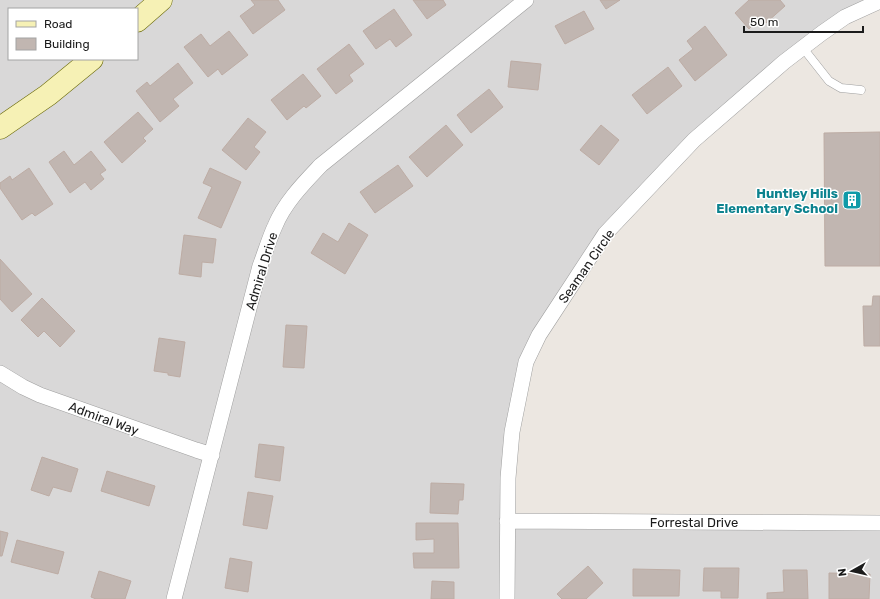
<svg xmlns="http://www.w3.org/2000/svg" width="880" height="599" font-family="Rubik,sans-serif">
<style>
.residential{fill:#d9d8d8;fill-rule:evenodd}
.building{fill:#c1b6b1;stroke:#bdaca4}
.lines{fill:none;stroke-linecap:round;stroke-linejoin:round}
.lane-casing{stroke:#9f9f9f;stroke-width:9}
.street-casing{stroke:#9f9f9f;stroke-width:16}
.secondary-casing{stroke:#6b6a09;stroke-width:23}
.lane{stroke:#fff;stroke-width:8}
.street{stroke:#fff;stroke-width:15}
.secondary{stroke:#f6f1b5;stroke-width:22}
.labels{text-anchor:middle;stroke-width:3;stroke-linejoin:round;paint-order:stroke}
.culture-label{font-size:13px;font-weight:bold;fill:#0d838f;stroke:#fff;text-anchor:end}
.street-label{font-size:13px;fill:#1b1b1b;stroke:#fff}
</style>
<rect width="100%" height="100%" fill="#ece7e1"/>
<path class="residential" d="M0 0H864L814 31 726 106 609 239 520 370 514 523 880 525V599H0ZM9 9H137V59H9Z"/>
<path class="building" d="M251 0H278L285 10 253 34 240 16 255 5Z
M413 0H443L446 5 427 19Z
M600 0H620L606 9Z
M749 0H780L785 6 766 23 761 17 749 29 735 13Z
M394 9 412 35 396 47 390 39 376 49 363 31Z
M584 11 594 29 565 44 555 26Z
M705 26 727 55 695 81 679 60 693 49 687 41Z
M229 31 248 55 222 75 218 69 208 77 184 47 201 34 210 46Z
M349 44 364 64 349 75 353 81 336 94 317 69Z
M511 61 541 64 538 90 508 87Z
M178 63 193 83 173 99 179 106 160 122 136 91 147 82 150 86Z
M668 67 682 86 647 114 632 95Z
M303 74 321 96 306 108 304 106 287 120 271 100Z
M489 89 503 107 471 133 457 115Z
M138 112 153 129 143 138 146 141 122 163 104 142Z
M248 118 266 132 254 147 260 152 246 170 222 150Z
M446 125 463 145 427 177 409 157Z
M601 125 619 140 599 165 580 150Z
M880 132V266H825L824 133Z
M64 151 74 165 91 151 106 170 100 174 104 179 91 190 85 182 70 193 49 162Z
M398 165 413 186 375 213 360 192Z
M29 168 53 204 35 216 32 213 22 220 0 188V183L10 176 12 180Z
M210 168 241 182 221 228 198 218 212 187 203 183Z
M349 223 368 235 345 274 311 253 323 233 338 242Z
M184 235 216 239 213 263 202 262 201 277 179 274Z
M0 259 32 294 12 312 0 299Z
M873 296H880V346H864L863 306H872Z
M42 298 75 331 60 347 44 331 38 337 21 320Z
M286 325 307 326 304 368 283 367Z
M159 338 185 342 180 377 168 375V373L154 371Z
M259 444 284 447 280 481 255 477Z
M42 457 78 469 71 492 53 487 49 496 31 490Z
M107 471 155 486 149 506 101 491Z
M431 483 464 484 463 500H459L458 514 430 513Z
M248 492 273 496 267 529 243 525Z
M416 523H458L459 568H414L413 553H434V539L416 540Z
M0 531 8 533 2 556H0Z
M17 540 64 552 58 574 11 562Z
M230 558 252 562 248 592 225 588Z
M588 566 603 583 586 599H562L557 594Z
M704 568H739L738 598H721V591H703Z
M633 569 680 570 679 596H633Z
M783 570H807L808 599H767V593L784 592Z
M99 571 131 581 125 599H96L91 597Z
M829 573 870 574 869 599H829Z
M432 581 454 582V599H431Z"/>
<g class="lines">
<g class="lane-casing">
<path id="lane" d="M803 48 829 81 841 88 861 90"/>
</g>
<g class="street-casing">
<path id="street" d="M0 373 23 387 40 395 196 450 212 455
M507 521 880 523
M174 599 260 266C265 253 269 239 275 226 285 202 304 183 321 165L526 0
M507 599 508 478 512 432 526 362 539 335 605 234 694 140 784 62 822 33 845 17 880 1"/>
</g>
<g class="secondary-casing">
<path id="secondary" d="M137 21 161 0
M0 128 48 95 92 59"/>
</g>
<use href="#lane" class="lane"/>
<use href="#street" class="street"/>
<use href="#secondary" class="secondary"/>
</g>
<defs>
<g id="building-square" transform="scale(1)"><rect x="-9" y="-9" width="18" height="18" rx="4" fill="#0f9aa8" stroke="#fff"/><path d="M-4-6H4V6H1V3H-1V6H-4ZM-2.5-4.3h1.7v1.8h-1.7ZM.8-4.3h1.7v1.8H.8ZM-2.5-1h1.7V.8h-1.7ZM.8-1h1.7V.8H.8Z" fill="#fff"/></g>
</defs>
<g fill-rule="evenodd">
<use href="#building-square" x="852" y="200"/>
</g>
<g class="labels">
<g class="culture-label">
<text x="838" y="198">Huntley Hills<tspan x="838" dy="15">Elementary School</tspan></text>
</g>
<g class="street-label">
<text transform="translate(586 266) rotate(-55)" y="5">Seaman Circle</text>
<text transform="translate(261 271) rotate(-73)" y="5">Admiral Drive</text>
<text transform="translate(104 418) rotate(20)" y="5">Admiral Way</text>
<text x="694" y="527">Forrestal Drive</text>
</g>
</g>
<rect x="8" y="8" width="130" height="52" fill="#ffffff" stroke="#a4a4a4"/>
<rect x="16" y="21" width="20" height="6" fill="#f6f1b5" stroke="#a4a4a4"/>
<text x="44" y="28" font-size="12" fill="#1b1b1b">Road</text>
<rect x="16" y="38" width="20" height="12" fill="#c1b6b1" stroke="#a4a4a4"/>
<text x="44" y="48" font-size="12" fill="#1b1b1b">Building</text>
<g transform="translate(852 571) rotate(262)" stroke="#ffffff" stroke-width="3" paint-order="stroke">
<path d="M0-3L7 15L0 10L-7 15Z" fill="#1b1b1b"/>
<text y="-6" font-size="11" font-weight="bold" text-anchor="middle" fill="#1b1b1b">N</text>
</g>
<path d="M744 26v6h119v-6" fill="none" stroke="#1b1b1b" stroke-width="2"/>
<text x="750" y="26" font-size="12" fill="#1b1b1b" stroke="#ffffff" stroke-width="3" paint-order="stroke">50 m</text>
</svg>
